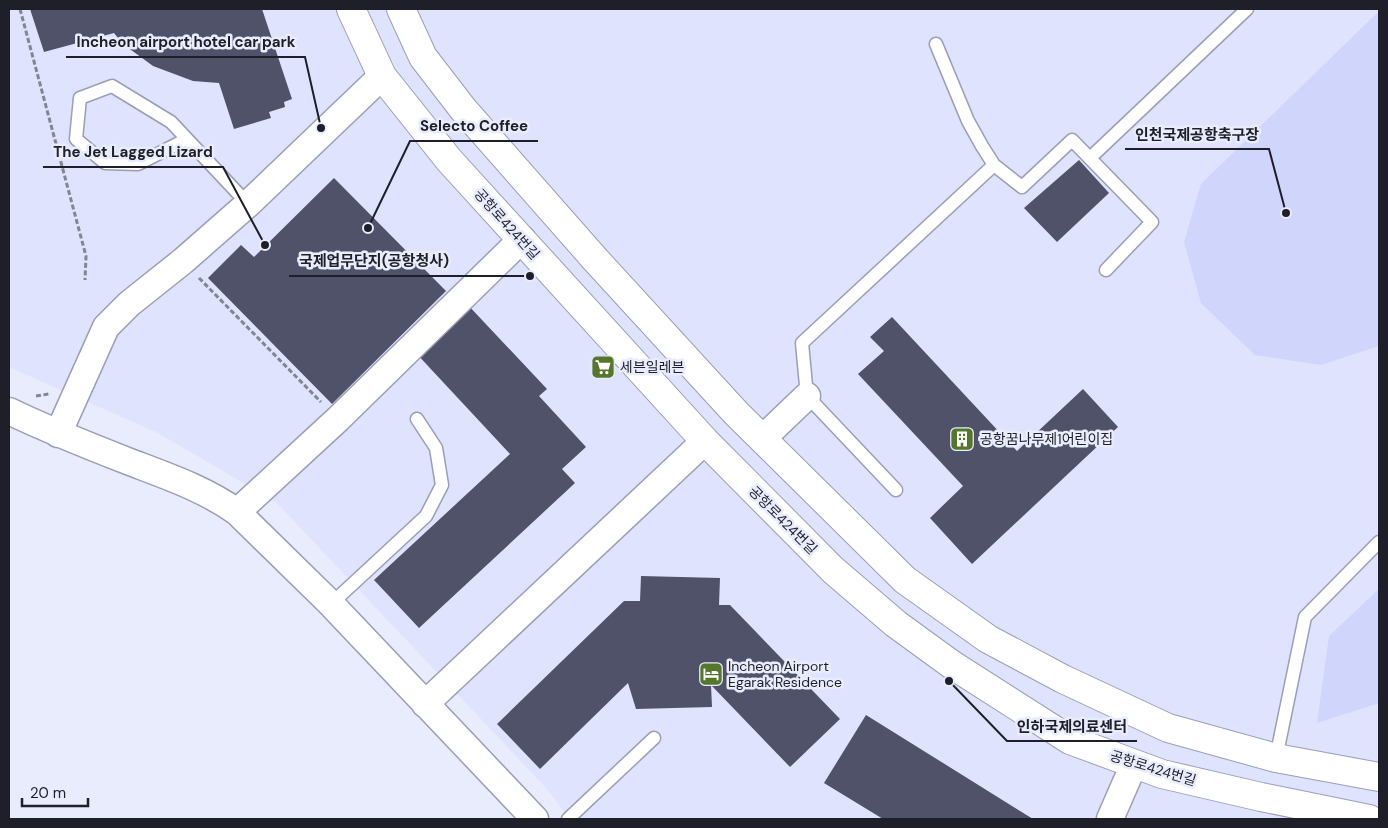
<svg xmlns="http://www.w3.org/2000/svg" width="1388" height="828" font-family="'DM Sans','Noto Sans KR',sans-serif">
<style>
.built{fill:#dfe3fe}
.green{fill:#d0d5fb}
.building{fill:#4f5268}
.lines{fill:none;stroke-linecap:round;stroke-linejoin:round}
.service-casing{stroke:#9a9eb6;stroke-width:15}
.minor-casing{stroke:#9a9eb6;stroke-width:29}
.tertiary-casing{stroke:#9a9eb6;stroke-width:30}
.path{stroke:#838592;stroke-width:3;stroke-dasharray:5 2.5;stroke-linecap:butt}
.service{stroke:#fff;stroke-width:12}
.minor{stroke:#fff;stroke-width:26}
.tertiary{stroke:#fff;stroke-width:28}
.labels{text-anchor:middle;stroke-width:5;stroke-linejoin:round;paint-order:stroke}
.street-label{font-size:14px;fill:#1e1f29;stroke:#e9ecfc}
.poi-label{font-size:14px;fill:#1e1f29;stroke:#e9ecfc;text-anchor:start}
.leader{fill:none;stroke:#1e1f29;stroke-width:2}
.callout-dot{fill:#1e1f29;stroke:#e9ecfc;stroke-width:2}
.callout-label{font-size:15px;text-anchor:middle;font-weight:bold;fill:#1e1f29;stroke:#e9ecfc;stroke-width:5;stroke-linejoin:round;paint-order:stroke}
</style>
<rect width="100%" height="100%" fill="#e9ecfc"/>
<path class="built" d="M9 9H1379V819H570L547 789 276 502 158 433 9 367Z"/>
<path class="green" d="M1379 11V346L1321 365 1255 355 1201 303 1184 242 1201 184Z
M1379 589V703L1317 723 1329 636Z"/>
<path class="building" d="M30 9H262L292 99 284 102 285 107 269 112 271 118 234 129 219 83 193 81 153 66 123 44 114 33 44 52Z
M1079 160 1109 193 1057 242 1024 208Z
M334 178 446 291 332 404 208 278 241 245 254 257Z
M467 304 547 389 539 396 586 447 562 469 575 483 419 628 374 580 510 454 415 352Z
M892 317 1017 451 1083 389 1118 427 972 564 930 518 963 486 858 374 884 351 870 337Z
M641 576 720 578 719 605H730L840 719 790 767 711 685 712 707 636 709 628 683 540 769 497 724 624 601H640Z
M866 715 1033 819H883L824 783Z"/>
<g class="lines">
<g class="service-casing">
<path id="service" d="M936 44 968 121 982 146 994 165 1022 187 1072 140 1152 222 1106 270
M187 139 138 164 105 163 76 139 80 98 112 86 171 122 248 204
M1090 158 1247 9
M896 490 807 396 802 343 994 165
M331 604 426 516 442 485 436 448 417 419
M1276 758 1305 617 1379 542
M568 819 654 738"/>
</g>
<g class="minor-casing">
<path id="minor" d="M9 411C48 430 89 446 130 462 167 476 205 489 237 512L331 604 535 819
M58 434 106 327 129 304 183 261 248 204 382 76
M762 439 807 396
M237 512 338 419 522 239
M425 704 705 441
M1110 819 1134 764"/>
</g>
<g class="tertiary-casing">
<path id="tertiary" d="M351 9 382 76 449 160 705 441 833 570 896 624 951 664 1070 740 1162 774 1261 797 1369 819
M401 9 423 57 463 109 594 258 736 413 905 580 988 639 1063 679 1168 728 1276 758 1379 777"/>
</g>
<path class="path" d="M20 9 86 256 85 280
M199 278 321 402
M36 396 49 394"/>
<use href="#service" class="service"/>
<use href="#minor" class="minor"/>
<use href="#tertiary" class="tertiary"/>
</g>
<defs>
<g id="supermarket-square" transform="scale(1.25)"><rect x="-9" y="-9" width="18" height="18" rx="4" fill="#56762c" stroke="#e9ecfc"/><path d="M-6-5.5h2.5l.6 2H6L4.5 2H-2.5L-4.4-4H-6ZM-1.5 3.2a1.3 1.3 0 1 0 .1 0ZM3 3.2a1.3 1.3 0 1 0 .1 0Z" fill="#fff"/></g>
<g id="building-square" transform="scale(1.25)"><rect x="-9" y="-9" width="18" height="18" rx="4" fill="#56762c" stroke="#e9ecfc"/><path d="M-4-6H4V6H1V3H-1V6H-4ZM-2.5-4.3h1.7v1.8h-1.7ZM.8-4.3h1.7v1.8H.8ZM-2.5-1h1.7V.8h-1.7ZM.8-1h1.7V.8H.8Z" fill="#fff"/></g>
<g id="hotel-square" transform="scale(1.25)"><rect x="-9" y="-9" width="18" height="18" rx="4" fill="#56762c" stroke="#e9ecfc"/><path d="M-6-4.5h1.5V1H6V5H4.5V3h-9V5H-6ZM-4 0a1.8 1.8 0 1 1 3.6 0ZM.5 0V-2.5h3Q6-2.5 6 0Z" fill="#fff"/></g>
</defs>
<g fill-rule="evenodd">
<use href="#supermarket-square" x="603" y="367"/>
<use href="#building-square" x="962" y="439"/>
<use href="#hotel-square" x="711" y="674"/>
</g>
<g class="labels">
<g class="street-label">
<text transform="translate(507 224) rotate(48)" y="5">공항로424번길</text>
<text transform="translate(783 520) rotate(45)" y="5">공항로424번길</text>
<text transform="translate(1153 768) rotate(17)" y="5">공항로424번길</text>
</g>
<g class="poi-label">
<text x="620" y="372">세븐일레븐</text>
<text x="980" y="444">공항꿈나무제1어린이집</text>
<text x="728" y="671">Incheon Airport<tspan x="728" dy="16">Egarak Residence</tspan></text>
</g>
</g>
<path class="leader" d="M321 128L305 57H66M368 228L410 141H538M1286 213L1269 149H1125M265 245L223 167H43M530 276L459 276H289M949 681L1007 741H1137"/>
<g class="callout-dot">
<circle cx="321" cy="128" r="5"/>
<circle cx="368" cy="228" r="5"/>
<circle cx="1286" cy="213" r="5"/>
<circle cx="265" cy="245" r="5"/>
<circle cx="530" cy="276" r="5"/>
<circle cx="949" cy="681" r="5"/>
</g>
<g class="callout-label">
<text x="186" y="47">Incheon airport hotel car park</text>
<text x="474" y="131">Selecto Coffee</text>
<text x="1197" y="140">인천국제공항축구장</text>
<text x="133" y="157">The Jet Lagged Lizard</text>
<text x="374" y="266">국제업무단지(공항청사)</text>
<text x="1072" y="732">인하국제의료센터</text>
</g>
<rect width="1388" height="828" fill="none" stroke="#1e1f29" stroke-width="20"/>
<path d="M22 798v8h66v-8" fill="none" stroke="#1e1f29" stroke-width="2.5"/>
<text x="30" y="798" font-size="15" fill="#1e1f29" stroke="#e9ecfc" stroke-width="4" paint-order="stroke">20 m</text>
</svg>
